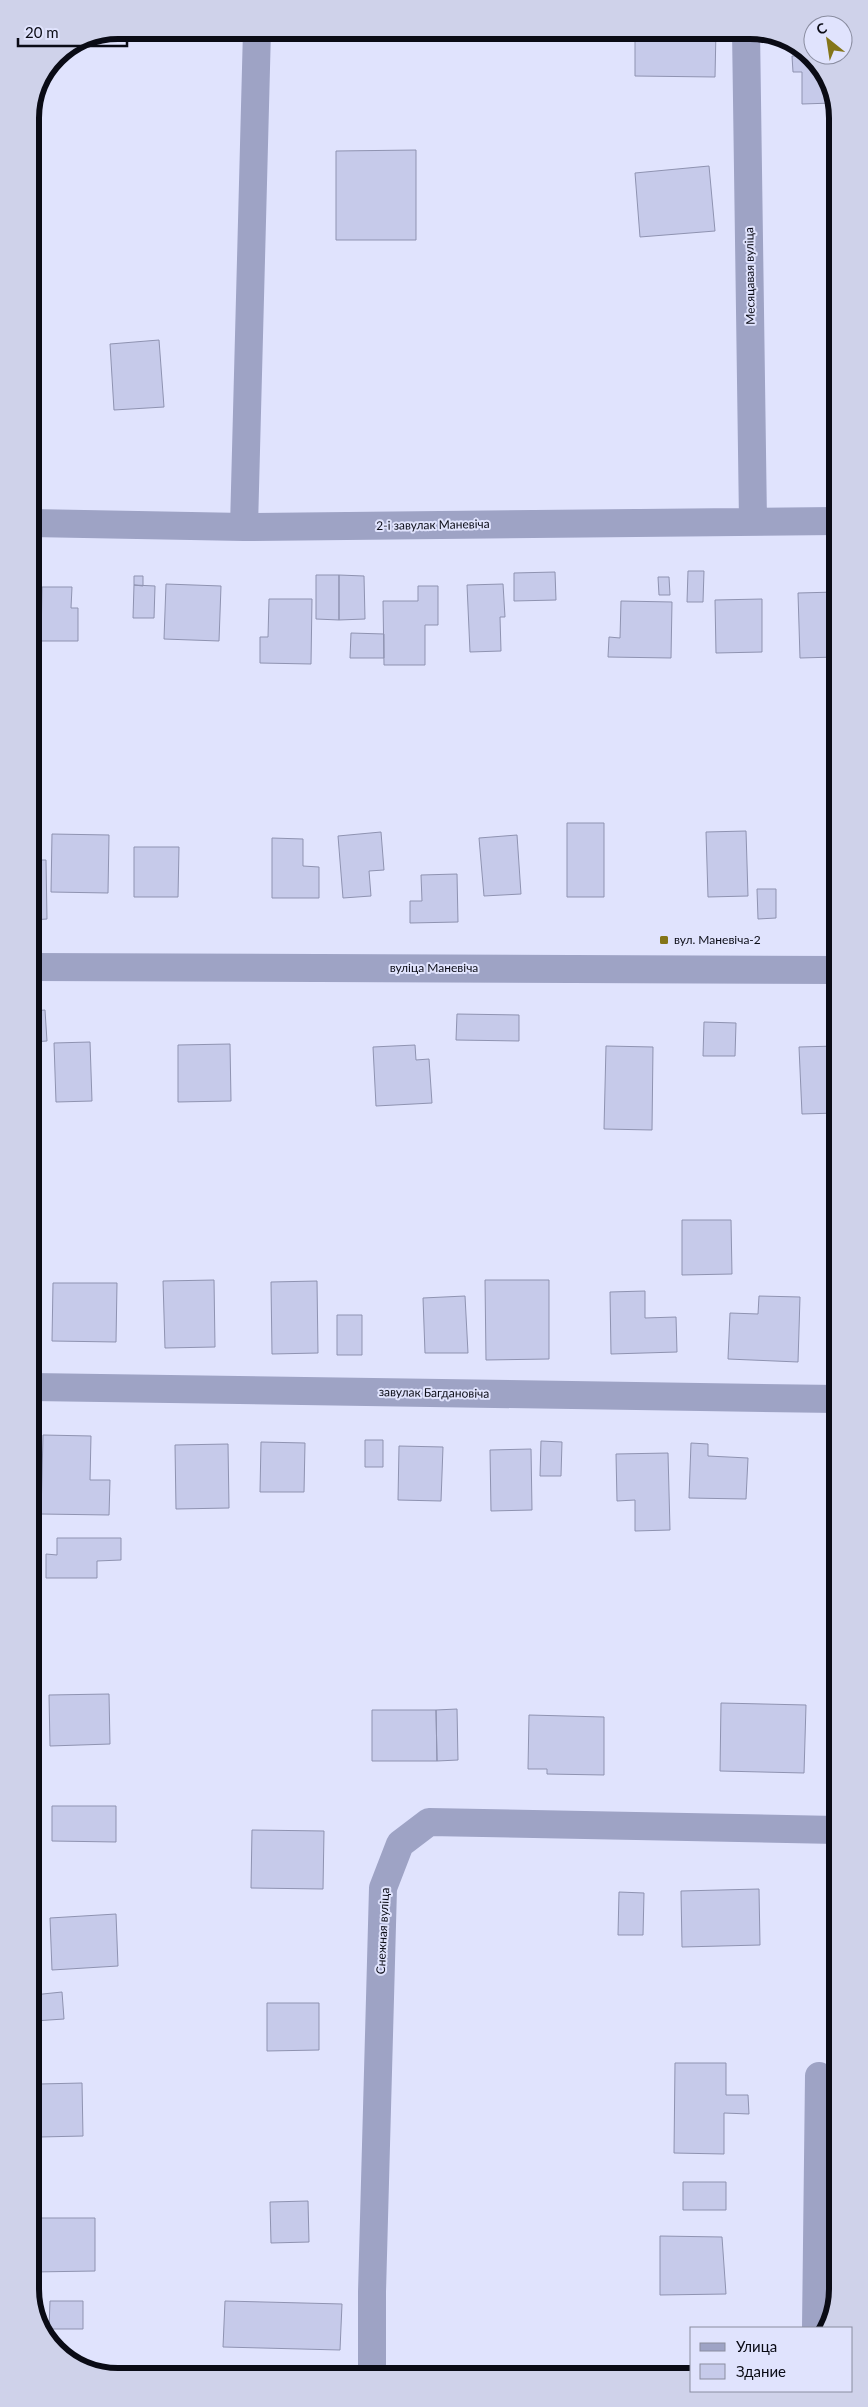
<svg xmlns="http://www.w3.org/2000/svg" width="868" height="2407" font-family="Lato,sans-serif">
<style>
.building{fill:#c6caea;stroke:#8f93b1}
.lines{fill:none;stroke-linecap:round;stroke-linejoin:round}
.street{stroke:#9ea3c5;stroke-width:28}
.poi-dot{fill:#847518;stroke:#e0e3fd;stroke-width:2}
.labels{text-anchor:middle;stroke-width:4;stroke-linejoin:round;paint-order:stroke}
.street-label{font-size:12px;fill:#0a0b15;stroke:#e0e3fd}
.poi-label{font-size:12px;fill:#0a0b15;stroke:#e0e3fd;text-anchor:start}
.rim{fill:none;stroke:#0a0b15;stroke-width:6}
</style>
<rect width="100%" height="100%" fill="#e0e3fd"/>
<path class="building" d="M328 30H413V31L328 35Z
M635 30H716L715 77 635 76Z
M792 56H810L835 95V154L833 103 802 104V72H793Z
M416 150V240H336V151Z
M709 166 715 231 640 237 635 173Z
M833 272H835V331H834Z
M159 340 164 407 114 410 110 344Z
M688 571H704L703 602H687Z
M555 572 556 600 514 601V573Z
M316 575H339V620L316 619Z
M339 575 364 576 365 619 339 620Z
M134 576H143V586L134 585Z
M658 577H669L670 595H659Z
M166 584 221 586 219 641 164 639Z
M503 584 505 617H500L501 651 470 652 467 585Z
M134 585 155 586 154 618H133Z
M418 586H438V625H425V665H384L383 601H418Z
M42 587H72L71 608H78V641H41Z
M836 592V657L800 658 798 593Z
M269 599H312L311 664 260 663V637H268Z
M762 599V652L716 653 715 600Z
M621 601 672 602 671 658 608 657 609 637 620 638Z
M351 633 384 634V658H350Z
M567 823H604V897H567Z
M746 831 748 896 708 897 706 832Z
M381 832 384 870 369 871 371 896 343 898 338 836Z
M52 834 109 835 108 893 51 892Z
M517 835 521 894 484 896 479 838Z
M272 838 303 839V866L319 867V898H272Z
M134 847H179L178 897H134Z
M31 860H46L47 919 31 920Z
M457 874 458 922 410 923V901H422L421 875Z
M757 889H776V918L758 919Z
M45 1010 47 1041 31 1042V1011Z
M457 1014 519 1015V1041L456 1040Z
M704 1022 736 1023 735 1056H703Z
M90 1042 92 1101 56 1102 54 1043Z
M230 1044 231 1101 178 1102V1045Z
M415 1045 416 1060 429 1059 432 1103 376 1106 373 1047Z
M606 1046 653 1047 652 1130 604 1129Z
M836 1046V1113L802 1114 799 1047Z
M682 1220H731L732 1274 682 1275Z
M214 1280 215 1347 165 1348 163 1281Z
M485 1280H549V1359L486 1360Z
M317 1281 318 1353 272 1354 271 1282Z
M53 1283H117L116 1342 52 1341Z
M645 1291V1318L676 1317 677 1352 611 1354 610 1292Z
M465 1296 468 1353H425L423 1298Z
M759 1296 800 1297 798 1362 728 1359 730 1313 758 1314Z
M337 1315H362V1355H337Z
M835 1315H837V1369L832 1368Z
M43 1435 91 1436 90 1480H110L109 1515 41 1514Z
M365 1440H383V1467H365Z
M541 1441 562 1442 561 1476H540Z
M261 1442 305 1443 304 1492H260Z
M691 1443 708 1444V1456L748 1458 746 1499 689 1498Z
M228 1444 229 1508 176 1509 175 1445Z
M399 1446 443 1447 441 1501 398 1500Z
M531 1449 532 1510 491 1511 490 1450Z
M668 1453 670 1530 635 1531V1500L617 1501 616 1454Z
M57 1538H121V1560L97 1561V1578H46V1554L57 1555Z
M109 1694 110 1744 50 1746 49 1695Z
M721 1703 806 1705 804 1773 720 1771Z
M457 1709 458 1760 437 1761 436 1710Z
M372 1710H436L437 1761H372Z
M529 1715 604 1717V1775L547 1774V1769H528Z
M52 1806H116V1842L52 1841Z
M252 1830 324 1831 323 1889 251 1888Z
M759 1889 760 1945 682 1947 681 1891Z
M619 1892 644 1893 643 1935H618Z
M116 1914 118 1966 52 1970 50 1918Z
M62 1992 64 2019 34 2021 33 1995Z
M267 2003H319V2050L267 2051Z
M675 2063H726V2095H748L749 2114 724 2113V2154L674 2153Z
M82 2083 83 2136 40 2137 39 2084Z
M683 2182H726V2210H683Z
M308 2201 309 2242 271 2243 270 2202Z
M33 2218H95V2271L33 2272Z
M660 2236 722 2237 726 2294 660 2295Z
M50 2301H83V2329H49Z
M225 2301 342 2304 340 2350 223 2347Z"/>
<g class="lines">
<path class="street" d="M746 30 753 521
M31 523 244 527 836 521
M244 527 257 30
M31 967 836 970
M32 1387 837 1399
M816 2328 819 2076
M372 2376V2292L383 1888 400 1844 429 1822 837 1830"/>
</g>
<rect class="poi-dot" x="659" y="935" width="10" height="10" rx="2.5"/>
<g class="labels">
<g class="street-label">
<text transform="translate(750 276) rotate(-91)" y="4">Месяцавая вуліца</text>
<text transform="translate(433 525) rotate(-1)" y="4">2-і завулак Маневіча</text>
<text x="434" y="972">вуліца Маневіча</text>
<text transform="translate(434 1393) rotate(1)" y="4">завулак Багдановіча</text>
<text transform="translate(383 1931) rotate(-87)" y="4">Снежная вуліца</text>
</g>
<g class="poi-label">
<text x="674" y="944">вул. Маневіча-2</text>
</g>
</g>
<path d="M0 0H868V2407H0ZM118 39H750A79 79 0 0 1 829 118V2289A79 79 0 0 1 750 2368H118A79 79 0 0 1 39 2289V118A79 79 0 0 1 118 39Z" fill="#cfd2ea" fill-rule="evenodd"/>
<path class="rim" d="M118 39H750A79 79 0 0 1 829 118V2289A79 79 0 0 1 750 2368H118A79 79 0 0 1 39 2289V118A79 79 0 0 1 118 39Z"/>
<rect x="690" y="2327" width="162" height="65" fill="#e0e3fd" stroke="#8a8da0"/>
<rect x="700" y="2343" width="25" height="8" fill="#9ea3c5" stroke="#8a8da0"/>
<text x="736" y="2352" font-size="15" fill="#0a0b15">Улица</text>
<rect x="700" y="2364" width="25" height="15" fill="#c6caea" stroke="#8a8da0"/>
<text x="736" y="2377" font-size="15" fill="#0a0b15">Здание</text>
<g transform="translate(828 40) rotate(330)"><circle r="24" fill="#e0e3fd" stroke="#8a8da0"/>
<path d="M0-4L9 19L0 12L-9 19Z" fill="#847518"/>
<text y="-8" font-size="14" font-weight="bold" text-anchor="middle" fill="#0a0b15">С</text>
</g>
<path d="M18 38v8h109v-8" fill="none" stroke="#0a0b15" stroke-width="2.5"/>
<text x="25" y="38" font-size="15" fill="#0a0b15" stroke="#e0e3fd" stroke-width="4" paint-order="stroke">20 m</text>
</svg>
